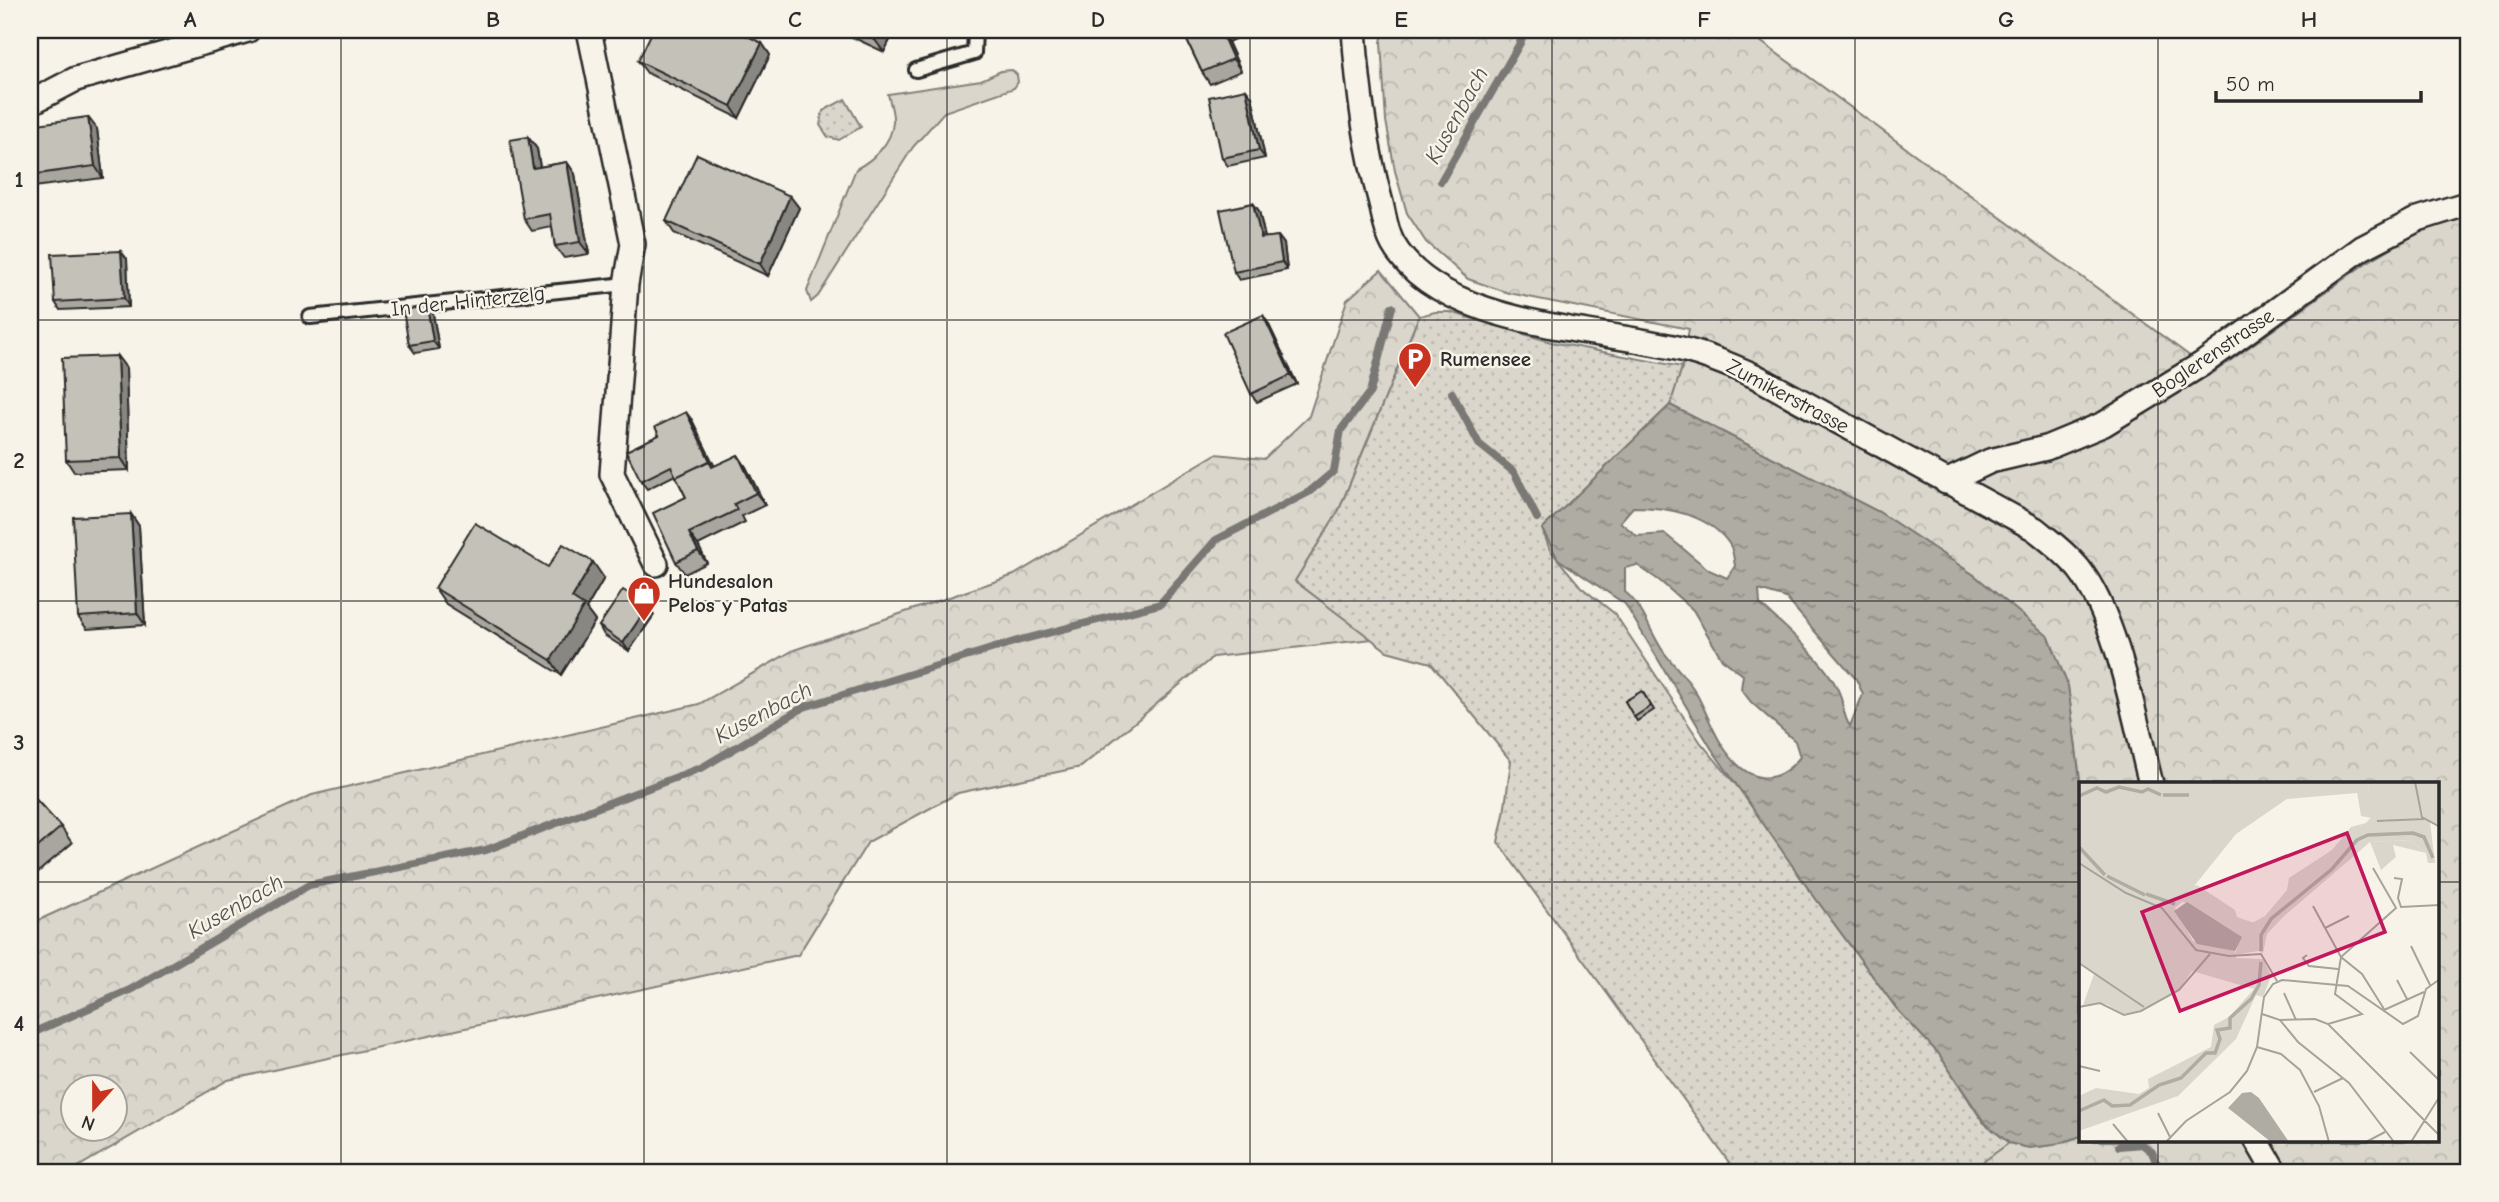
<svg xmlns="http://www.w3.org/2000/svg" width="2499" height="1202" font-family="'Comic Neue',sans-serif">
<style>
.grass{fill:#dad6cc;stroke:#82807c;stroke-width:2}
.forest{fill:url(#forest-crowns);stroke:#82807c;stroke-width:2;fill-rule:evenodd}
.park{fill:url(#park-dots);stroke:#82807c;stroke-width:2}
.water{fill:url(#water-ripples);stroke:#7a7874;stroke-width:2;fill-rule:evenodd}
.lines{fill:none;stroke-linecap:round;stroke-linejoin:round}
.stream{stroke:#7a7874;stroke-width:8}
.service-casing{stroke:#2b2b2b;stroke-width:18}
.minor-casing{stroke:#2b2b2b;stroke-width:28}
.service{stroke:#f7f3e8;stroke-width:12}
.minor{stroke:#f7f3e8;stroke-width:23}
.wall{fill:#a9a69f;stroke:#2b2b2b;stroke-width:2}
.shaded-wall{fill:#898782;stroke:#2b2b2b;stroke-width:2}
.building{fill:#c4c1b9;stroke:#2b2b2b;stroke-width:2}
.grid{fill:none;stroke:#2b2b2b;stroke-width:2;stroke-opacity:0.55}
.labels{text-anchor:middle;stroke-width:5;stroke-linejoin:round;paint-order:stroke}
.street-label{font-size:21px;fill:#2b2b2b;stroke:#f7f3e8}
.poi-label{font-size:21px;font-weight:bold;fill:#2b2b2b;stroke:#f7f3e8;text-anchor:start}
.water-label{font-size:23px;font-style:italic;fill:#53524f;stroke:#f7f3e8}
.inset-river{fill:none;stroke:#afaca4;stroke-width:3.5}
.inset-road{fill:none;stroke:#a5a39c;stroke-width:2}
.view{fill:#c2185b;fill-opacity:0.15;stroke:#c2185b;stroke-width:3.5}
.inset-edge{fill:none;stroke:#2b2b2b;stroke-width:3.5}
.neatline{fill:none;stroke:#2b2b2b;stroke-width:2.5}
.grid-label{font-size:23px;text-anchor:middle;font-weight:bold;fill:#2b2b2b}
</style>
<defs>
<pattern id="forest-crowns" width="20" height="18" patternUnits="userSpaceOnUse" patternTransform="scale(1.75)"><rect width="20" height="18" fill="#dad6cc"/><path d="M2 6a3 3 0 1 1 6 0M12 15a3 3 0 1 1 6 0" fill="none" stroke="#bbb8af"/></pattern>
<pattern id="park-dots" width="8" height="8" patternUnits="userSpaceOnUse" patternTransform="scale(1.75)"><rect width="8" height="8" fill="#dad6cc"/><path d="M2 2h.1M6 6h.1" fill="none" stroke="#bbb8af" stroke-width="1.8" stroke-linecap="round"/></pattern>
<pattern id="water-ripples" width="26" height="14" patternUnits="userSpaceOnUse" patternTransform="scale(1.75)"><rect width="26" height="14" fill="#afaca4"/><path d="M2 4q2-2 4 0t4 0M15 11q2-2 4 0t4 0" fill="none" stroke="#8f8c86"/></pattern>
</defs>
<rect width="100%" height="100%" fill="#f7f3e8"/>
<filter id="ink" filterUnits="userSpaceOnUse"><feTurbulence type="fractalNoise" baseFrequency=".0143" numOctaves="2"/><feDisplacementMap in="SourceGraphic" scale="14" xChannelSelector="R" yChannelSelector="G"/><feConvolveMatrix kernelMatrix="1 2 1 2 8 2 1 2 1" color-interpolation-filters="sRGB"/></filter>
<g filter="url(#ink)">
<path class="grass" d="M1012 70 1017 75 1018 82 1014 88 944 112 913 147 818 296 811 302 807 291 856 169C873 160 892 143 893 122 894 113 890 103 888 94L981 80 1001 71Z"/>
<path class="forest" d="M1384 30H1745L2213 373 2366 263 2420 231 2469 216V1172H1789L1983 1122C1991 1129 2000 1139 2010 1143 2033 1153 2059 1143 2081 1136V1141H2438V784H2081V788L2068 686 2048 637 1974 575 1879 512 1670 405 1682 367 1689 329 1509 293 1468 279 1426 242 1407 213 1395 171 1386 121 1381 42Z
M1381 270 1419 316 1339 510 1295 581 1372 639 1213 657 1081 767 958 793 868 842 798 955 228 1080 69 1172H30V924L312 795 699 704 794 650 1014 575 1216 454 1264 459 1309 416 1347 300ZM74 1086H116V1128H74Z"/>
<path class="park" d="M845 99 861 127 839 140 828 137 820 125 823 111Z
M1435 312H1450L1551 342 1682 367 1670 405 1542 529 1550 550 1581 587 1615 614 1701 743 1754 806 1805 884 1897 1009 1939 1054 1983 1122 2009 1143 1969 1172H1736L1498 842 1504 814 1511 761 1431 663 1387 651 1295 581 1339 510 1419 316Z"/>
<path class="water" d="M1670 405 1879 512 1974 575 2049 637 2068 686 2081 788V1136L2054 1145 2029 1148 2009 1143 1984 1122 1939 1054 1897 1009 1805 884 1711 748 1625 604 1558 559 1542 529ZM1633 507C1666 507 1710 514 1730 545 1733 550 1734 560 1735 566L1727 578 1709 570 1665 534 1637 536 1620 522ZM1637 565 1660 581 1693 610 1722 659 1743 675 1741 689 1751 702 1795 741 1800 757C1775 788 1748 782 1726 751 1713 734 1707 712 1696 693 1688 678 1673 665 1663 651 1650 632 1643 606 1625 592V568ZM1759 590 1786 598 1856 679 1863 694 1850 726C1842 715 1844 702 1838 690 1826 662 1783 625 1760 604Z"/>
<g class="lines">
<path class="stream" d="M1441 181 1520 43 1525 30
M1452 393 1479 444 1514 472 1537 518
M30 1034 130 990 309 885 486 850 703 767 804 707 1017 641 1160 604 1216 540 1309 492 1334 471 1341 430 1370 392 1392 307
M2119 1146 2142 1144 2152 1152 2160 1172"/>
<g class="service-casing">
<path id="service" d="M916 70 974 53 975 30
M310 317 626 284"/>
</g>
<g class="minor-casing">
<path id="minor" d="M589 30 633 244 626 284 612 474 656 564
M1354 30C1358 89 1365 146 1381 203 1384 216 1386 232 1393 244 1441 328 1601 328 1685 350 1709 356 1732 366 1755 376L2035 529C2051 542 2066 553 2079 569 2118 619 2135 722 2151 784
M30 103 76 79 248 30
M1946 482 1990 461 2046 448 2104 424 2202 364 2362 248 2418 219 2469 203
M2257 1141 2275 1172"/>
</g>
<use href="#service" class="service"/>
<use href="#minor" class="minor"/>
</g>
<path class="wall" d="M837 30H895L884 52Z
M1182 30H1253L1228 42 1241 71 1210 84 1202 72Z
M762 43 770 55 739 118 647 73 638 61Z
M1246 89 1252 97 1265 158 1228 166 1222 158Z
M30 125 97 129 103 178 34 187 30 182Z
M528 137 537 149 540 167 567 162 575 174 589 254 564 258 555 246 552 227 532 231 524 219Z
M790 196 799 208 768 276 674 233 666 221Z
M1253 203 1259 211 1265 238 1278 236 1284 244 1287 270 1239 280 1234 272Z
M127 259 129 307 60 310 55 302Z
M427 306 433 314 439 349 415 353 409 345Z
M1268 323 1297 384 1257 402 1251 394Z
M117 356 126 368 129 470 74 472 66 460Z
M692 420 714 467 738 455 746 467 765 505 742 516 745 522 698 545 707 563 685 574 676 562 686 497 675 475 647 489 641 481Z
M131 514 139 526 145 625 87 629 78 617Z
M548 567 604 578 586 609 595 621 561 675 446 604 435 588Z
M648 606 654 615 629 651 604 635 599 626Z
M1642 691 1654 710 1637 721 1625 701Z
M30 793 61 827 72 843 30 879Z"/>
<path class="shaded-wall" d="M880 30H895L884 52 875 40Z
M1220 30 1228 42 1241 71 1233 59Z
M762 43 770 55 739 118 731 106Z
M1246 89 1252 97 1265 158 1259 150Z
M88 117 97 129 103 178 95 166Z
M528 137 537 149 542 180 533 168Z
M567 162 575 174 589 254 580 242Z
M790 196 799 208 768 276 760 264Z
M1253 203 1259 211 1267 247 1261 238Z
M1278 236 1284 244 1287 270 1282 262Z
M121 251 127 259 129 307 124 298Z
M427 306 433 314 439 349 433 341Z
M1263 315 1268 323 1297 384 1291 375Z
M117 356 126 368 129 470 121 458Z
M686 412 692 420 721 479 712 467Z
M738 455 746 467 765 505 756 493Z
M131 514 139 526 145 625 137 613Z
M689 533 698 545 707 563 698 551Z
M593 562 604 578 586 609 595 621 561 675 551 660 572 598Z
M648 606 654 615 629 651 623 643Z"/>
<path class="building" d="M653 30H735L762 43 731 106 638 61Z
M854 30H880L875 40Z
M1182 30H1220L1233 59 1202 72Z
M1246 89 1259 150 1222 158 1209 97Z
M88 117 95 166 30 175V125Z
M528 137 533 168 567 162 580 242 555 246 550 214 524 219 510 140Z
M697 154 790 196 760 264 666 221Z
M1253 203 1261 238 1278 236 1282 262 1234 272 1220 210Z
M121 251 124 298 55 302 52 254Z
M427 306 433 341 409 345 403 310Z
M1263 315 1291 375 1251 394 1223 333Z
M117 356 121 458 66 460 62 358Z
M686 412 712 465 709 461 676 477 671 466 641 481 626 451 659 435 655 427Z
M738 455 756 493 734 504 737 510 689 533 698 551 676 562 653 513 686 497 676 477 709 461 712 467Z
M131 514 137 613 78 617 73 517Z
M475 523 548 567 563 544 593 562 572 598 584 606 551 660 435 588Z
M623 590 648 606 623 643 599 626Z
M1642 691 1651 706 1634 717 1625 701Z
M30 793 61 827 30 854Z"/>
</g>
<path class="grid" d="M341 30V1172M644 30V1172M947 30V1172M1250 30V1172M1552 30V1172M1855 30V1172M2158 30V784M30 320H2469M30 601H2469M30 882H2081M2438 882H2469M2158 1141V1172"/>
<defs>
<g id="parking-pin" transform="scale(1.75)"><path d="M0 17L-7.5 6A9.5 9.5 0 1 1 7.5 6Z" fill="#c8321e" stroke="#f7f3e8"/><path d="M-3.5-5.5H1a3.5 3.5 0 0 1 0 7H-1V5.5H-3.5ZM-1-3.4V-.6H.8a1.4 1.4 0 0 0 0-2.8Z" fill="#fff"/></g>
<g id="shop-pin" transform="scale(1.75)"><path d="M0 17L-7.5 6A9.5 9.5 0 1 1 7.5 6Z" fill="#c8321e" stroke="#f7f3e8"/><path d="M-5-2.5h2.3a2.7 3.5 0 0 1 5.4 0H5L5.5 6h-11ZM-1.5-2.5h3a1.5 2.3 0 0 0-3 0Z" fill="#fff"/></g>
</defs>
<g fill-rule="evenodd">
<use href="#parking-pin" x="1415" y="359"/>
<use href="#shop-pin" x="644" y="593"/>
</g>
<g class="labels">
<g class="street-label">
<text transform="translate(468 301) rotate(-6)" y="7">In der Hinterzelg</text>
<text transform="translate(2213 353) rotate(-34)" y="7">Boglerenstrasse</text>
<text transform="translate(1788 396) rotate(28)" y="7">Zumikerstrasse</text>
</g>
<g class="poi-label">
<text x="1440" y="366">Rumensee</text>
<text x="668" y="588">Hundesalon<tspan x="668" dy="24">Pelos y Patas</tspan></text>
</g>
<g class="water-label">
<text transform="translate(1456 115) rotate(-61)" y="8">Kusenbach</text>
<text transform="translate(763 712) rotate(-28)" y="8">Kusenbach</text>
<text transform="translate(235 906) rotate(-30)" y="8">Kusenbach</text>
</g>
</g>
<g transform="translate(2079 782)">
<rect width="360" height="360" fill="#f7f3e8"/>
<path d="M336 0H360V45L345 37ZM332 58 347 71 314 63 317 75 302 88 291 60Z" fill="#dad6cc"/>
<path d="M0 0H290L289 10 208 17 157 52 116 103 123 111V123L103 120 96 126 114 159 156 169 157 176 184 177 192 194 184 215 177 213 157 257 99 314 0 349V314L17 306 60 312 70 306 69 297 132 265 135 243 150 235 175 207 113 189 100 207 62 228 45 232 27 222 4 223 15 192 0 179ZM297 30 306 40 343 35 351 40 356 81H349L347 71 332 58 291 60 204 135 188 152 184 171 179 169 181 143 173 141 186 134 208 108 210 96 253 68 272 45 287 41Z" fill="#dad6cc"/>
<path d="M290 0H336L343 39 313 40 282 34 278 10 289 9Z" fill="#dad6cc"/>
<path d="M118 103 156 128 158 135 181 143 179 169 156 173 161 154 105 119Z" fill="#dad6cc"/>
<path d="M108 120 163 155 156 169 118 162 95 129ZM172 310 180 316 210 360H192L149 326 163 311Z" fill="#afaca4"/>
<path class="inset-river" d="M84 13H110M0 14 18 6 27 10 40 5 63 10 69 7 82 13M0 65 26 93M28 94 66 113M67 112 96 122M182 169V153L192 137 253 87 278 58 289 53 334 51 345 55 354 76M0 329 25 318 33 324 51 323 80 303 102 296 127 271H136L141 257 138 248 151 246V236L172 217 180 203 182 180"/>
<path class="inset-road" d="M336 0 343 35 361 45M298 39 345 37M0 81 47 111 83 126 117 168 150 174 182 172 198 199M315 96 323 97 319 116 322 125 361 123M234 124 262 175 283 192 305 227M246 146 270 134M332 164 351 203M228 173 224 176 230 184 259 187M0 181 65 225M318 198 328 217M205 211 217 238M0 225 21 221 45 233 62 229 100 208 131 172M305 228 345 210M183 232 201 238 219 260 270 301 315 360M201 238 236 237 249 242 361 354M249 242 283 232 256 212 262 175 317 126 294 86M178 265 202 272 221 288 240 324 250 360M331 270 361 299M0 284 21 289M235 310 264 296M79 331 91 355M34 342 49 360M87 360 107 339 151 310 168 289 178 265 185 215 194 202 203 198 269 204 324 242 339 234 347 207 361 197M287 360 306 350M332 360 361 314"/>
<path class="view" d="M268 51 306 150 101 229 63 130Z"/>
<rect width="360" height="360" class="inset-edge"/>
</g>
<rect width="2499" height="1202" fill="none" stroke="#f7f3e8" stroke-width="77"/>
<g transform="translate(94 1108) rotate(201)"><circle r="33" fill="#f7f3e8" stroke="#a5a39c" stroke-width="2"/>
<path d="M0-5L12 26L0 18L-12 26Z" fill="#c8321e"/>
<text y="-10" font-size="19" font-weight="bold" text-anchor="middle" fill="#2b2b2b">N</text>
</g>
<path d="M2216 91v10h205v-10" fill="none" stroke="#2b2b2b" stroke-width="3.5"/>
<text x="2226" y="91" font-size="21" fill="#2b2b2b" stroke="#f7f3e8" stroke-width="5" paint-order="stroke">50 m</text>
<rect x="38" y="38" width="2422" height="1126" class="neatline"/>
<g class="grid-label">
<text x="190" y="27">A</text>
<text x="493" y="27">B</text>
<text x="795" y="27">C</text>
<text x="1098" y="27">D</text>
<text x="1401" y="27">E</text>
<text x="1704" y="27">F</text>
<text x="2006" y="27">G</text>
<text x="2309" y="27">H</text>
<text x="19" y="187">1</text>
<text x="19" y="468">2</text>
<text x="19" y="750">3</text>
<text x="19" y="1031">4</text>
</g>
</svg>
